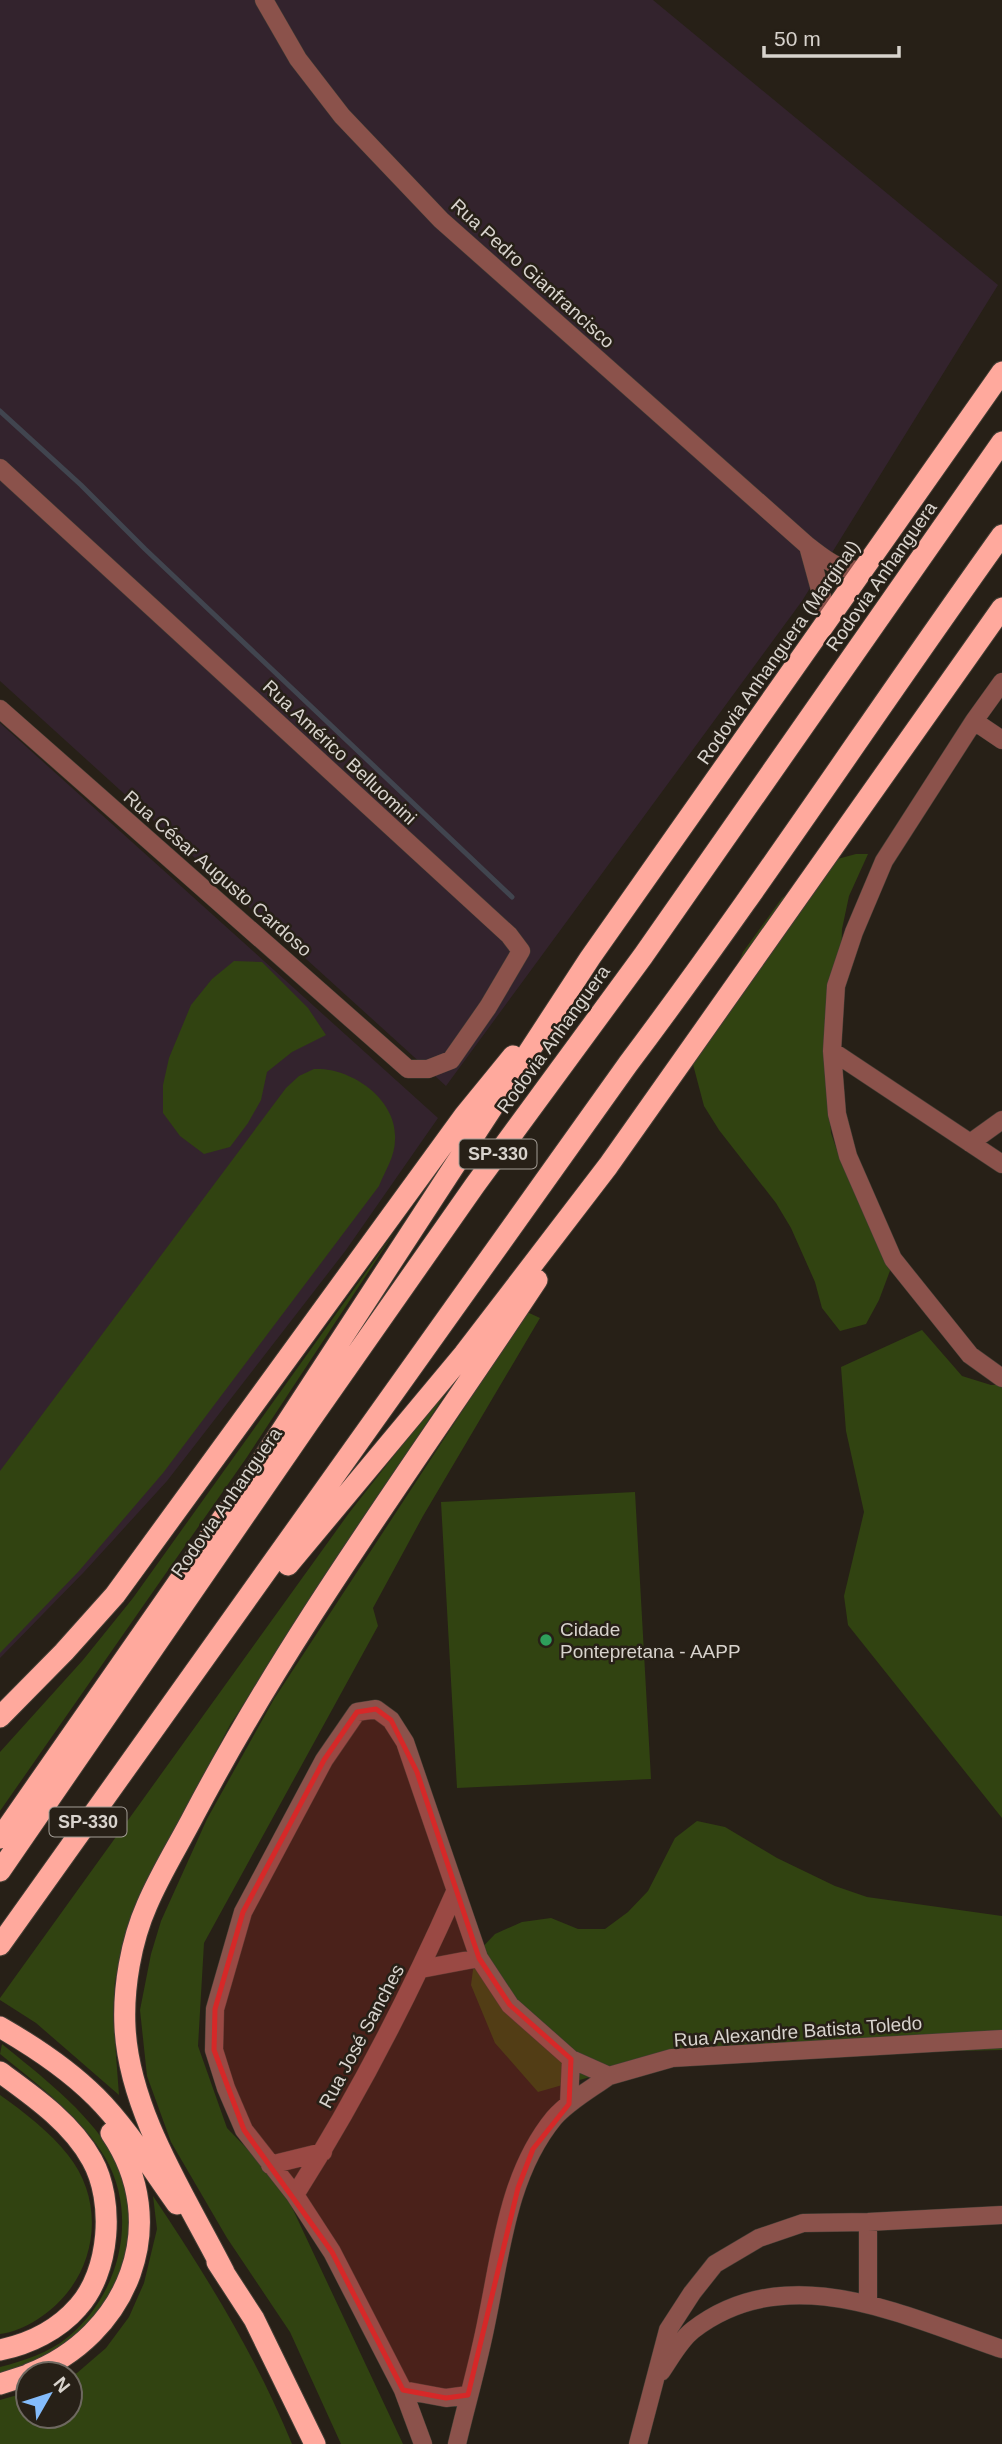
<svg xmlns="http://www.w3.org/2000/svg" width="1002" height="2444" font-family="Arial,sans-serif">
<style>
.industrial{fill:#33232d}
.green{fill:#314311}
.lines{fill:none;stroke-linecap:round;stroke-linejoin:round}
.stream{stroke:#41454f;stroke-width:5}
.minor-casing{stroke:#433d34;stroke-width:19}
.highway-casing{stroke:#433d34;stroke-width:23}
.minor{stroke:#8b524b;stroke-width:18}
.highway{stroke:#ffa99d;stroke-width:21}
.marked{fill:#d62828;fill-opacity:0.2;stroke:#d62828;stroke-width:5;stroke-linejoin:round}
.leisure-dot{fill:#2e9e5b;stroke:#272017;stroke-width:2.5}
.labels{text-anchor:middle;stroke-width:5;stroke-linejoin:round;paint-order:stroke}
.shield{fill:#272017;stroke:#a39d96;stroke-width:2}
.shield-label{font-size:18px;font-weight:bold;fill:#d8d3cd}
.street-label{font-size:19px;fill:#d8d3cd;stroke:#272017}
.poi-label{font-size:19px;fill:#d8d3cd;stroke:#272017;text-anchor:start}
</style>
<rect width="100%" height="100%" fill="#272017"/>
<path class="industrial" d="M0 0H653L998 285 802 601 446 1086 0 681Z
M0 723 438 1118 346 1250 167 1481 84 1572 0 1658Z"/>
<path class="green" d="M856 854H868L849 896 842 929 839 1017 829 1103 831 1133 842 1165 857 1190 891 1268 879 1300 866 1324 840 1331 822 1308 815 1282 791 1228 776 1203 719 1130 704 1106 690 1053 699 1023 712 999 732 979 743 952 782 898 830 861Z
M234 961 262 962 308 1008 326 1035 292 1052 267 1072 261 1100 248 1123 230 1147 204 1154 180 1136 163 1113V1085L169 1058 191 1005 212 979Z
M314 1069C352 1067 398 1100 395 1140 395 1156 385 1171 379 1186L163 1473 79 1571 0 1653V1471L286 1088 299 1076Z
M396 1230 247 1457 0 1811V1752L83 1660 133 1598Z
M527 1312 540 1318 423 1516 373 1608 378 1626 204 1943 198 2046 227 2128 281 2184 403 2444H341L290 2332 227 2238 171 2142 147 2076 140 2010 151 1954 161 1921 207 1819 274 1699Z
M922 1330 962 1376 991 1385H1002V1818L848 1625 844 1596 864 1512 846 1431 841 1367Z
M461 1370 230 1725 139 1898 115 1980 113 2015 119 2095 36 2023 0 2000V1998L349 1513Z
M635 1492 651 1779 457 1788 441 1502Z
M697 1821 725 1827 777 1858 835 1886 867 1897 1002 1916V2050L656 2058 538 2092 495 2043 471 1985 475 1955 495 1934 522 1922 551 1918 578 1929H605L628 1912 648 1891 675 1838Z
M2 2044C41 2076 85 2109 112 2153 144 2207 130 2275 91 2322 82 2334 66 2344 54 2353 40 2364 17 2369 0 2375V2367C23 2361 49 2353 68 2337 119 2295 139 2218 106 2159 83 2118 36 2083 0 2054Z
M0 2095C24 2112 50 2132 68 2155 101 2196 99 2253 67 2293 52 2312 25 2331 0 2334Z
M153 2196C207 2277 255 2354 292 2444H0V2400L28 2392V2416H70V2376L77 2373 106 2348 129 2317 144 2283 157 2229Z"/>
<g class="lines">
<path class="stream" d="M0 411 81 485 145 549 512 897"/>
<g class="minor-casing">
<path id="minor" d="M264 0 298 59 342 116 441 220 808 546C829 562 837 570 864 570
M0 468 509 935 521 951 488 1007 451 1060 428 1069H408L0 709
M808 546 825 608V625
M1002 682 974 721 884 861 854 932 836 986 832 1051 837 1114 848 1156 893 1259 970 1355 1002 1378
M974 721 1002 740
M832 1051 1002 1164
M970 1143 1002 1120
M421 1969 479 1958
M569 2104 571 2059
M270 2165 323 2152
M295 2195C356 2099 409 1996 455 1892
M868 2304V2222
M661 2372C670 2359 680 2340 693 2330 787 2257 904 2316 1002 2349
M403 2390 446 2398 468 2395
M423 2444 403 2390 332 2252 295 2195 244 2130 226 2088 214 2050 215 2009 243 1912 324 1760 357 1712 376 1709 391 1720 405 1742 479 1958 510 2005 571 2059 609 2076 672 2058 1002 2039
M457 2444C467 2402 479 2361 487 2319 501 2252 508 2174 554 2118 569 2101 591 2089 609 2076
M638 2444 668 2330 692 2293 715 2264 759 2238 803 2223 868 2222 1002 2215"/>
</g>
<g class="highway-casing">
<path id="highway" d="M288 1565 464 1354 608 1166 1002 608
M0 1717 64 1652 115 1595 464 1116 513 1056
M0 1838 250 1479 590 958 1002 372
M0 1871 309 1422 475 1185 643 956 1002 442
M0 1945 628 1064C758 891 876 711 1002 535
M0 2027C33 2046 68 2069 96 2097 127 2128 151 2168 177 2204
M0 2072C33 2096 72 2123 92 2160 115 2201 110 2272 78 2307 58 2330 29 2344 0 2350
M217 2262 254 2319 315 2444
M224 2272C186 2197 129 2112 125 2027 123 1988 131 1941 147 1905 160 1874 179 1844 194 1815 293 1627 420 1457 537 1280
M29 2374C128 2336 173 2224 111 2133
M0 2384 28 2375"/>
</g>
<use href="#minor" class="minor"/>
<use href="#highway" class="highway"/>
</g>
<path class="marked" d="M376 1709 391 1720 417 1772 479 1958 510 2005 571 2059 569 2104 533 2149 518 2188 468 2395 446 2398 403 2390 332 2252 244 2130 214 2050 215 2009 243 1912 324 1760 357 1712Z"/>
<circle class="leisure-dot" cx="546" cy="1640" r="7"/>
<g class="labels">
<g class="shield">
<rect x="459.5" y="1139.5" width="77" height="29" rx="5"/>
<rect x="49.5" y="1807.5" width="77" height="29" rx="5"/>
</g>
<g class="shield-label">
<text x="498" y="1160">SP-330</text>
<text x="88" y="1828">SP-330</text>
</g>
<g class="street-label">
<text transform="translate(533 273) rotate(42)" y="7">Rua Pedro Gianfrancisco</text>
<text transform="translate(881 576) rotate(-55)" y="7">Rodovia Anhanguera</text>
<text transform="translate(778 652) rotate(-55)" y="7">Rodovia Anhanguera (Marginal)</text>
<text transform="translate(340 752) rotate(43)" y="7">Rua Américo Belluomini</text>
<text transform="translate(218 873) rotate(41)" y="7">Rua César Augusto Cardoso</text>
<text transform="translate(553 1039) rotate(-54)" y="7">Rodovia Anhanguera</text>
<text transform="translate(226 1502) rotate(-55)" y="7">Rodovia Anhanguera</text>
<text transform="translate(798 2031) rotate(-4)" y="7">Rua Alexandre Batista Toledo</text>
<text transform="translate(361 2036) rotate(-62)" y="7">Rua José Sanches</text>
</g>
<g class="poi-label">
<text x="560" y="1636">Cidade<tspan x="560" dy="22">Pontepretana - AAPP</tspan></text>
</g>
</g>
<g transform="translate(49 2395) rotate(51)"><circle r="33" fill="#272017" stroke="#6e6860" stroke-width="2"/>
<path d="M0-5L12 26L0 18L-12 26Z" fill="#84bcfb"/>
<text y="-10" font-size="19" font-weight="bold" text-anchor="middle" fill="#d8d3cd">N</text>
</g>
<path d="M764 46v10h135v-10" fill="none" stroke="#d8d3cd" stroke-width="3.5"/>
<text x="774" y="46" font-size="21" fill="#d8d3cd" stroke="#272017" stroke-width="5" paint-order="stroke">50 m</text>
</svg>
